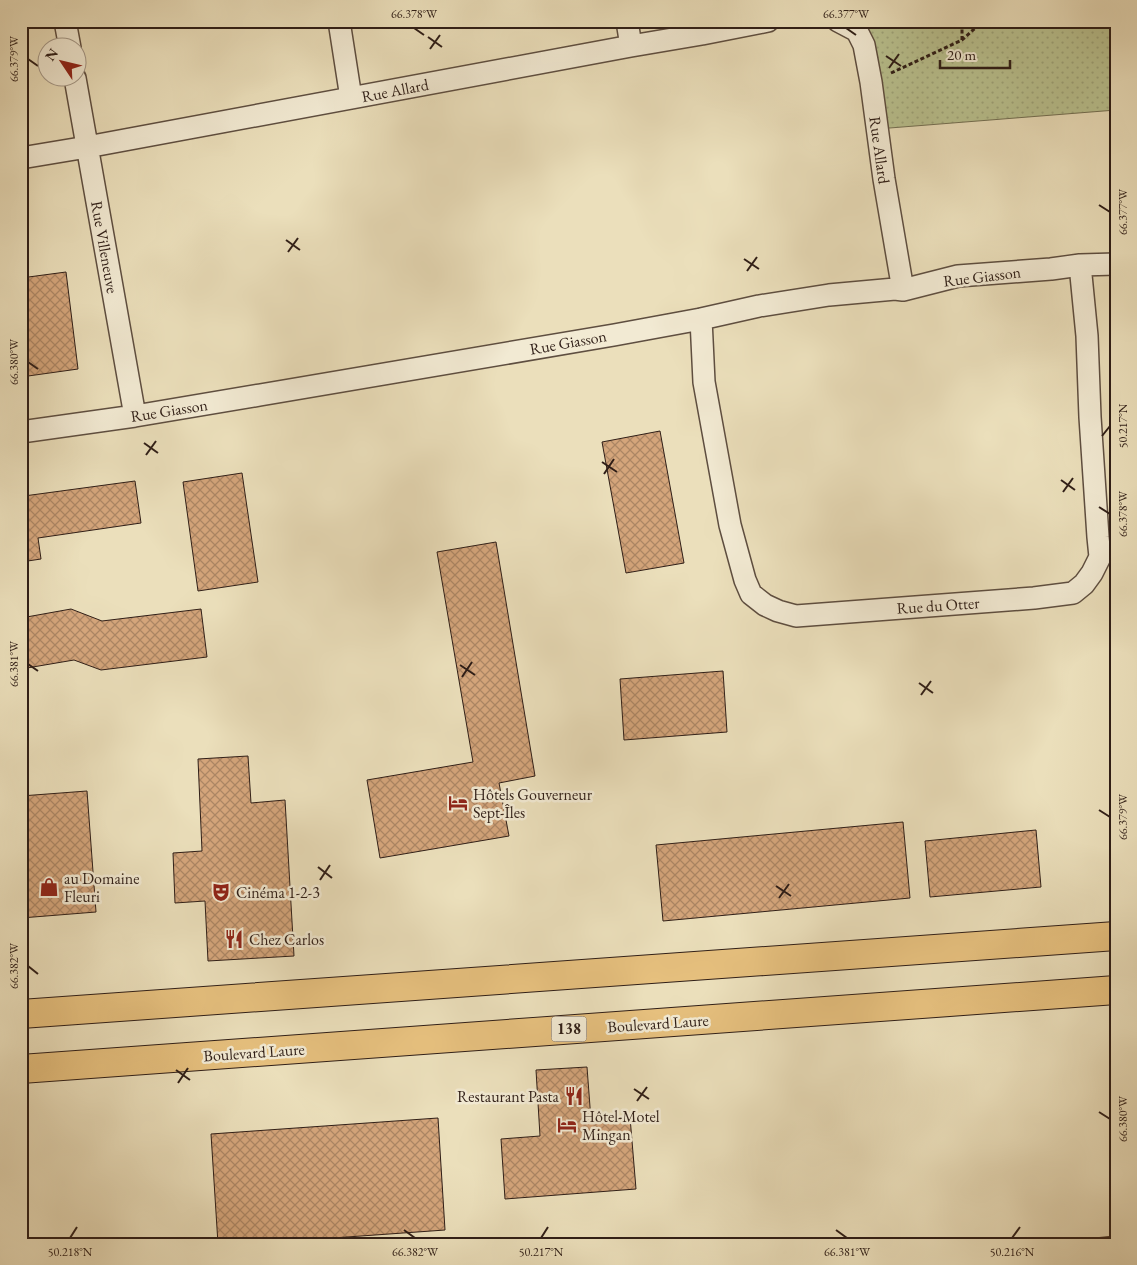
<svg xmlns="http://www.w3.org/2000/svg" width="1137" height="1265" font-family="'EB Garamond',serif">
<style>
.green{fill:url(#green-dots);stroke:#747053}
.building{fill:url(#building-cross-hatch);stroke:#2f1e17}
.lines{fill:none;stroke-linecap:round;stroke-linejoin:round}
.street-casing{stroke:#5e4e40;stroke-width:24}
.highway-casing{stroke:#2f1e17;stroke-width:30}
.path{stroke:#2f1e17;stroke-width:3;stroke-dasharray:4 2.5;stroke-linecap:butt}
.street{stroke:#f2ead3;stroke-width:21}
.highway{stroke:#e6c07e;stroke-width:28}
.ticks{fill:none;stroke:#2f1e17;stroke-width:2}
.labels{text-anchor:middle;stroke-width:5;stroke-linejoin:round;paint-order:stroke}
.shield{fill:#f2ead3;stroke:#6a5b4f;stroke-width:1}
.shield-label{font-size:15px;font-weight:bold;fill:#2f1e17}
.street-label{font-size:16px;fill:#2f1e17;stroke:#f2ead3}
.poi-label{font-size:16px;fill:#2f1e17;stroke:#f2ead3;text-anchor:start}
.neatline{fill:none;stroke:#2f1e17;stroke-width:2}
.ticks-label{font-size:12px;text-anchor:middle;fill:#2f1e17}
</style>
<defs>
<pattern id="green-dots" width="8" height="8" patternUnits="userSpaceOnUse" patternTransform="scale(1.25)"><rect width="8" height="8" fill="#b9c18f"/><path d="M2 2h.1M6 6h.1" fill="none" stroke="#9fa57b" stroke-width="1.8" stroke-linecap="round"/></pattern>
<pattern id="building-cross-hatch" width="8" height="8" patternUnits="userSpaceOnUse" patternTransform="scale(1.25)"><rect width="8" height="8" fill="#d4a57b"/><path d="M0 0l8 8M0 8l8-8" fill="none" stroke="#ac8664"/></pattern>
</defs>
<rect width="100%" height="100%" fill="#ebdfbb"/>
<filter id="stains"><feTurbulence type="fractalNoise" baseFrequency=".004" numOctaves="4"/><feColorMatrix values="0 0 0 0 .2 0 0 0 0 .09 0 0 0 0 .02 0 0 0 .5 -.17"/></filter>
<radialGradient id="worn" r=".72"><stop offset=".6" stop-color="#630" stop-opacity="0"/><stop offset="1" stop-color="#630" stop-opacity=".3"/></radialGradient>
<path class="green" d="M838 21H1116V110L877 129 864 45Z"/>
<path class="building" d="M66 272 78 369 21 377V278Z
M660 431 684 563 626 573 602 442Z
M242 473 258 582 198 591 183 482Z
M135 481 141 523 38 538 41 559 21 562V511L26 510 24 496Z
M496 542 535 776 499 783 509 836 380 858 367 780 473 762 437 552Z
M71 609 102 621 201 609 207 657 101 670 74 660 21 669V618Z
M723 671 727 732 624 740 620 679Z
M248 756 251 803 285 800 294 956 208 961 205 901 175 903 173 853 202 851 198 759Z
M87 791 96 912 21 918V796Z
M903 822 910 898 663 921 656 845Z
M1036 830 1041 887 930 897 925 841Z
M587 1067 591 1120 630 1117 636 1189 505 1199 501 1139 540 1136 536 1070Z
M438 1118 445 1230 249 1244H218L211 1134Z
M1116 1236V1244H1026Z"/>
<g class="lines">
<g class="street-casing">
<path id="street" d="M65 21 70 48
M339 21 351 98
M627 21 631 46
M838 21 857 31 864 45 871 82 884 179 903 290
M75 78 135 416
M21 158 87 147 631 46 702 34 768 21
M701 319 704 382 730 525 745 580 751 594 765 605 778 611 796 616 1034 598 1073 593 1084 584 1092 573 1100 557 1098 537 1090 417 1087 336 1080 265
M21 432 135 416 260 395 614 335 701 319 759 306 829 295 895 289 903 290 958 276 1051 269 1080 265 1116 264"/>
</g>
<g class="highway-casing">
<path id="highway" d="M21 1014 1116 936
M21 1069 1116 990"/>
</g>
<path class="path" d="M962 40V21
M891 73 962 40 983 21"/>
<use href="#street" class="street"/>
<use href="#highway" class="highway"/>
</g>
<path class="ticks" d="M414 28 424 35M846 28 856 35M428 37 442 47M430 49 440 35M886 56 901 66M28 59 38 66M889 68 899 54M1099 205 1110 212M286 240 300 250M288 252 298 238M744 259 759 269M747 271 757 257M28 362 38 369M1102 436 1110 426M144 443 158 453M146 455 156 441M602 462 617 472M604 474 614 459M1061 480 1075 490M1063 492 1073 478M1099 507 1110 514M28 664 38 671M460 665 475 675M462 677 472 662M919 683 933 693M921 695 931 681M1099 810 1110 817M318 867 332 878M320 880 330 865M776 886 791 896M779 898 789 884M28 966 38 974M176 1070 190 1080M178 1083 188 1068M634 1089 649 1099M637 1101 647 1087M1099 1112 1110 1119M404 1230 415 1238M836 1230 847 1238M70 1238 77 1227M541 1238 548 1227M1012 1238 1020 1227"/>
<defs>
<g id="hotel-bare" transform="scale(1.5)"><path d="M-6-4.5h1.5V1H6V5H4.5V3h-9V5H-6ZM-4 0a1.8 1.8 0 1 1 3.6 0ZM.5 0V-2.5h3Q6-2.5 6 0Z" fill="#8f2418" stroke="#f2ead3" stroke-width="2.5" paint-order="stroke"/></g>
<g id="shop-bare" transform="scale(1.5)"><path d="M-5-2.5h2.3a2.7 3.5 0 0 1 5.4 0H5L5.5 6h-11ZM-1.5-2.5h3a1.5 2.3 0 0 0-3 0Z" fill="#8f2418" stroke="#f2ead3" stroke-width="2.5" paint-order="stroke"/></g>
<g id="theatre-bare" transform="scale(1.5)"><path d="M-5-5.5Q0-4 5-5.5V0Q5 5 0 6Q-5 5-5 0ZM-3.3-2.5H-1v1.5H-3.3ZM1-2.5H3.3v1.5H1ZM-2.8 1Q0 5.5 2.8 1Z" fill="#8f2418" stroke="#f2ead3" stroke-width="2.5" paint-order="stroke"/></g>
<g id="restaurant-bare" transform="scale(1.5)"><path d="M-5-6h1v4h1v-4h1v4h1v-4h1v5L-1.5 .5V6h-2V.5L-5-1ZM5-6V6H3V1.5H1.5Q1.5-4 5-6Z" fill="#8f2418" stroke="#f2ead3" stroke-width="2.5" paint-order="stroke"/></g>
</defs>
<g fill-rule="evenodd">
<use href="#hotel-bare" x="458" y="803"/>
<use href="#shop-bare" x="49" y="887"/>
<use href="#theatre-bare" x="221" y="892"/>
<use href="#restaurant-bare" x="234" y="939"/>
<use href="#restaurant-bare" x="574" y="1096"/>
<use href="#hotel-bare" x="567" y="1125"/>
</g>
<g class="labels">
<rect class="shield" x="551.5" y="1016.5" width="35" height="25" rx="4"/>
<g class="shield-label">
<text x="569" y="1034">138</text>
</g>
<g class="street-label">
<text transform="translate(395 90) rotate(-11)" y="6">Rue Allard</text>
<text transform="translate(880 150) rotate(82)" y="6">Rue Allard</text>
<text transform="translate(105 247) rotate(80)" y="6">Rue Villeneuve</text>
<text transform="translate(982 276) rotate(-7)" y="6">Rue Giasson</text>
<text transform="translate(568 342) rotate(-10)" y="6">Rue Giasson</text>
<text transform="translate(169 410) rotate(-9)" y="6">Rue Giasson</text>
<text transform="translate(938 605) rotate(-4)" y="6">Rue du Otter</text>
<text transform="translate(658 1023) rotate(-4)" y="6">Boulevard Laure</text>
<text transform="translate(254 1052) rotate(-4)" y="6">Boulevard Laure</text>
</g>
<g class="poi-label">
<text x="473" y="800">Hôtels Gouverneur<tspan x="473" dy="18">Sept-Îles</tspan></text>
<text x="64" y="884">au Domaine<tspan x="64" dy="18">Fleuri</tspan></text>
<text x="236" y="898">Cinéma 1-2-3</text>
<text x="249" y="945">Chez Carlos</text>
<text x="559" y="1102" text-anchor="end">Restaurant Pasta</text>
<text x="582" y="1122">Hôtel-Motel<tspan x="582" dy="18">Mingan</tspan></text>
</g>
</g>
<rect width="1137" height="1265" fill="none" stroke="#ebdfbb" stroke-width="55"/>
<g transform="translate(62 62) rotate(305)"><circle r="24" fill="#f2ead3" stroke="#a49888"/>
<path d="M0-4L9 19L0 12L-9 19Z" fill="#8f2418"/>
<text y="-8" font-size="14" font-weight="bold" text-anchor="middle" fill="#2f1e17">N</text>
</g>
<path d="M940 60v8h70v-8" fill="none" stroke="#2f1e17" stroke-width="2.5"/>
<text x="947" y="60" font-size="15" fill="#2f1e17" stroke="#f2ead3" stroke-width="4" paint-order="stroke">20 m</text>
<rect x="28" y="28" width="1082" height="1210" class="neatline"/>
<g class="ticks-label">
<text x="414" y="18">66.378°W</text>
<text x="846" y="18">66.377°W</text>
<text transform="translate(14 59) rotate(-90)" y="4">66.379°W</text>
<text transform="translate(1123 212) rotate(-90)" y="4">66.377°W</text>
<text transform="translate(14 362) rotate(-90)" y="4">66.380°W</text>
<text transform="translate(1123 426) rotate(-90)" y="4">50.217°N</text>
<text transform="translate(1123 514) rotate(-90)" y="4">66.378°W</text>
<text transform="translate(14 664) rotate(-90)" y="4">66.381°W</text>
<text transform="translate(1123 817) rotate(-90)" y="4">66.379°W</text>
<text transform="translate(14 966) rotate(-90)" y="4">66.382°W</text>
<text transform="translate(1123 1119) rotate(-90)" y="4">66.380°W</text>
<text x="70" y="1256">50.218°N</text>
<text x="415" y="1256">66.382°W</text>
<text x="541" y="1256">50.217°N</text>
<text x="847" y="1256">66.381°W</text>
<text x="1012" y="1256">50.216°N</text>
</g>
<rect width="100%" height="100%" filter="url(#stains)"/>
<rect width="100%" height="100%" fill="url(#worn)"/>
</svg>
